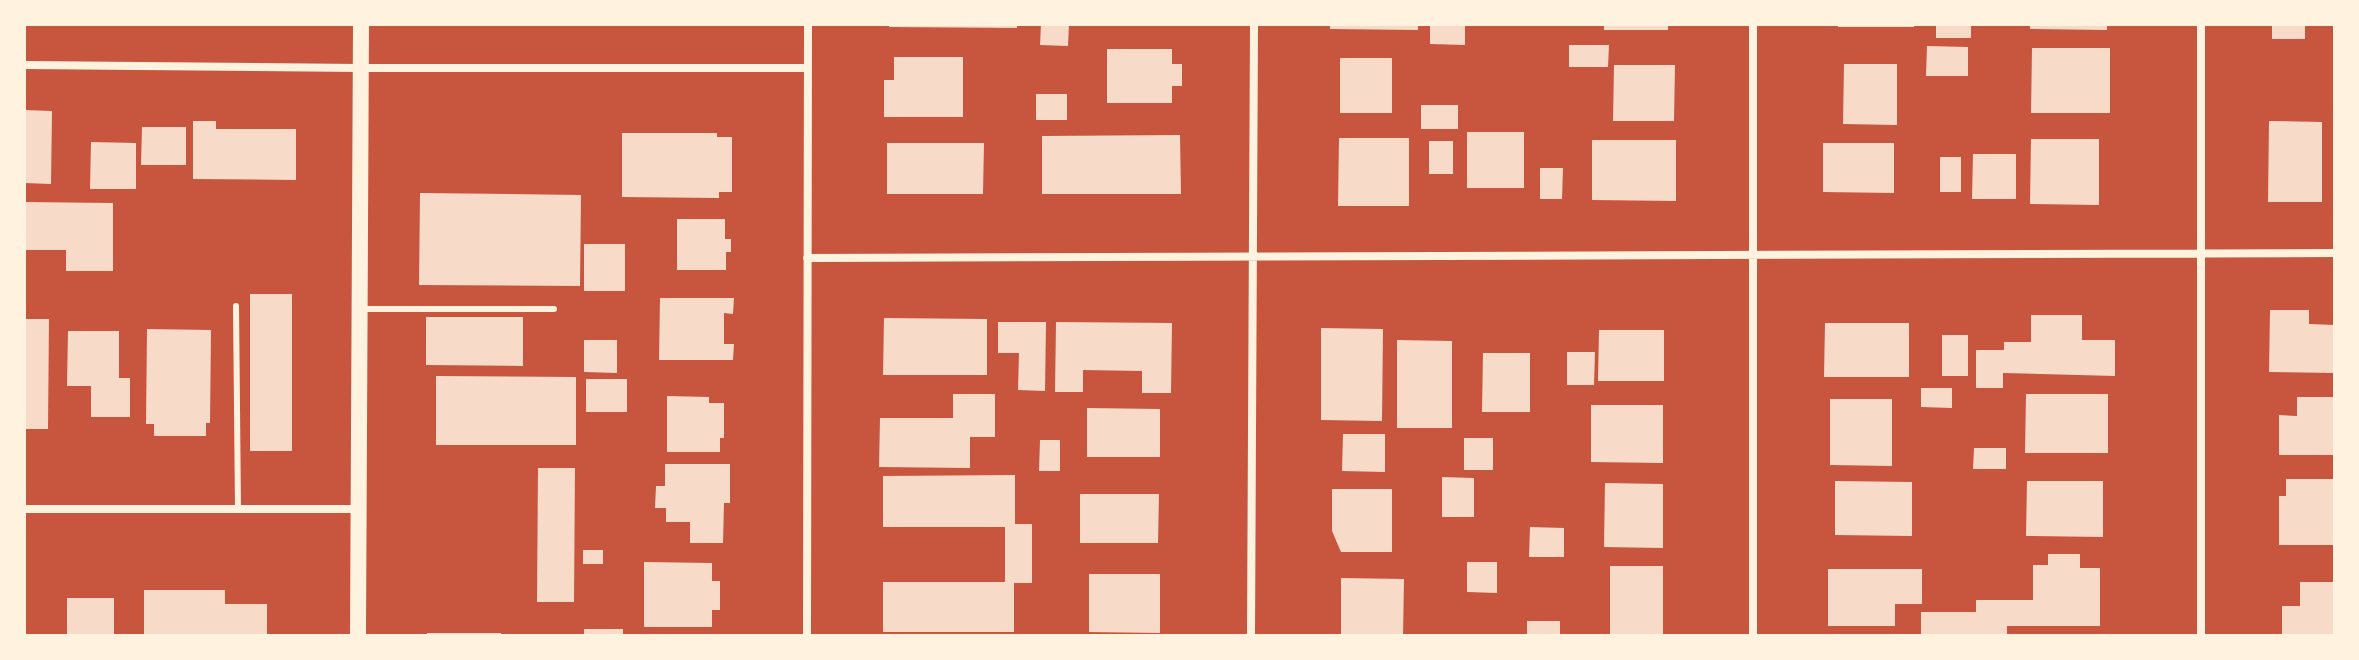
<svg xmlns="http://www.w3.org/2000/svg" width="2359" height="660" font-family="'Fira Sans Condensed',sans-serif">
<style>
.building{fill:#f7dbc8}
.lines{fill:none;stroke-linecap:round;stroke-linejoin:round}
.service{stroke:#fff3e0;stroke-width:6}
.minor{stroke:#fff3e0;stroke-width:8}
.secondary{stroke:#fff3e0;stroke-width:16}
</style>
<rect width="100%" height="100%" fill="#c8553d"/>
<path class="building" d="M889 24H1017V28L889 27Z
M1041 24H1069L1068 46 1040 45Z
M1330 24H1418V30L1330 29Z
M1430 24H1465V45L1430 44Z
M1604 24H1668V30H1604Z
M1838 24H1914V27H1838Z
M1936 24H1971V38H1936Z
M2030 24H2107V30L2030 29Z
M2272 24H2305V39H2272Z
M1569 45H1609L1608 67H1569Z
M1927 46 1968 47V76H1926Z
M2032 48H2110V113H2031Z
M1107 49H1172V64H1182V86H1172V103H1107Z
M894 57H963V117H884V80H894Z
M1340 58H1392V113H1340Z
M1844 64H1897V125L1843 124Z
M1614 65H1675L1674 121H1613Z
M1036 94H1067V120H1036Z
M1421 105H1458V129H1421Z
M24 110 52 111 51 184 24 183Z
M193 121H216V129H296V180L193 179Z
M2269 121 2322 122V202H2268Z
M142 127H186V165H141Z
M1467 132H1524V188H1467Z
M622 133H717V137H732V192H719V198L622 197Z
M1180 135 1181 194H1042V136Z
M1339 138H1409V206H1338Z
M2031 139H2099V205L2030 204Z
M1592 140H1676V201L1592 200Z
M1429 141H1453V174H1429Z
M91 142 136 143V189H90Z
M887 143H984L983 194H887Z
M1823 143H1894V193L1823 192Z
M1973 154H2016V199H1972Z
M1940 157H1961V192H1940Z
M1540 168H1563L1562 199H1540Z
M420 193 581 195 580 286 419 285Z
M24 202 113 203V271H66V250H24Z
M677 219H725V239H731V252H726V270H677Z
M584 244H625V291H584Z
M250 294H292V451H250Z
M660 298H734L733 314 724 313V344H734L733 360H659Z
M2270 310H2309V324L2335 325V373L2269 372Z
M2031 315H2082V340H2115V376L2003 373V388H1976V350H2004V342H2031Z
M426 317H523V366L426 365Z
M884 318 987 319V375H883Z
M24 319H49L48 429H24Z
M998 322H1046L1045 391 1018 390 1019 353H998Z
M1056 322 1172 323 1171 393H1142V371L1083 370V392H1055Z
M1825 323H1909V377H1824Z
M1321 328 1383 329 1382 421 1321 420Z
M147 329 211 330 210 423H206V436H154V424H146Z
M1599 330H1664V381H1598Z
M68 331H119V378H130V417H91V386H67Z
M1942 335H1968V376H1942Z
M584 340H617V373L584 372Z
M1397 340 1452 341V428H1397Z
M1567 352H1595L1594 385H1567Z
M1483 353H1530V412H1482Z
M436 376 576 377V445H436Z
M586 379H627V412H586Z
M1921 388H1952V408L1921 407Z
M953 394H995V437H970V468L879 467 880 418H953Z
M2026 394H2108V453H2025Z
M667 396 709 397V403H724V438H720V452H667Z
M2297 397H2335V455H2279V415L2297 416Z
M1830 399H1892V466L1830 465Z
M1591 405H1663V463L1591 462Z
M1087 408 1160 409V457H1087Z
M1343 434H1385V472L1342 471Z
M1464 438H1493V470H1464Z
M1040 440H1060V471H1039Z
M1974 448H2006V469H1973Z
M665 464H730V503H724L723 543H690V522H666V508H655L656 486H665Z
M538 468H575L574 602H537Z
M1015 475V524H1032V583H1014V632H883V582H1005V527H883V476Z
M1442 477 1474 478V517H1442Z
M2286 479H2335V545H2279V496H2286Z
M1835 481 1912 482V536L1835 535Z
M2027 481H2103V537L2026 536Z
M1605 483 1663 484V548L1604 547Z
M1332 489H1392V552H1341L1332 531Z
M1080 494H1159L1158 543H1080Z
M1530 527 1564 528V557H1529Z
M583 550H603V564H583Z
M2048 554H2080V568H2100V626H2007V636H1921V612H1976V600H2033V565H2048Z
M644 562 712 563V581H720V610H712V627H644Z
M1467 562H1497V593L1467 592Z
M1610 566H1663V634H1610Z
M1828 569H1922V604H1895V626H1828Z
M1089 574H1160V633L1089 632Z
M1341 578 1404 579 1403 636H1341Z
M2300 582H2335V636H2282V606H2300Z
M144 590H225V604H267V635L144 636Z
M67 598H114V636H67Z
M1527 621H1560V636H1527Z
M584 629H623V636H584Z
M427 633H501V636H427Z"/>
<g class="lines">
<path class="service" d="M236 306 238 509
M362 309H554"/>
<path class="minor" d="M24 65 361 68H807
M807 258 2335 253
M24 509H358
M807 636 808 24
M1251 636 1254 24
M1753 636V24
M2201 636V24"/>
<path class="secondary" d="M358 636 361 24"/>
</g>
<rect width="2359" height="660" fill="none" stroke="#fff3e0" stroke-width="52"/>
</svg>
